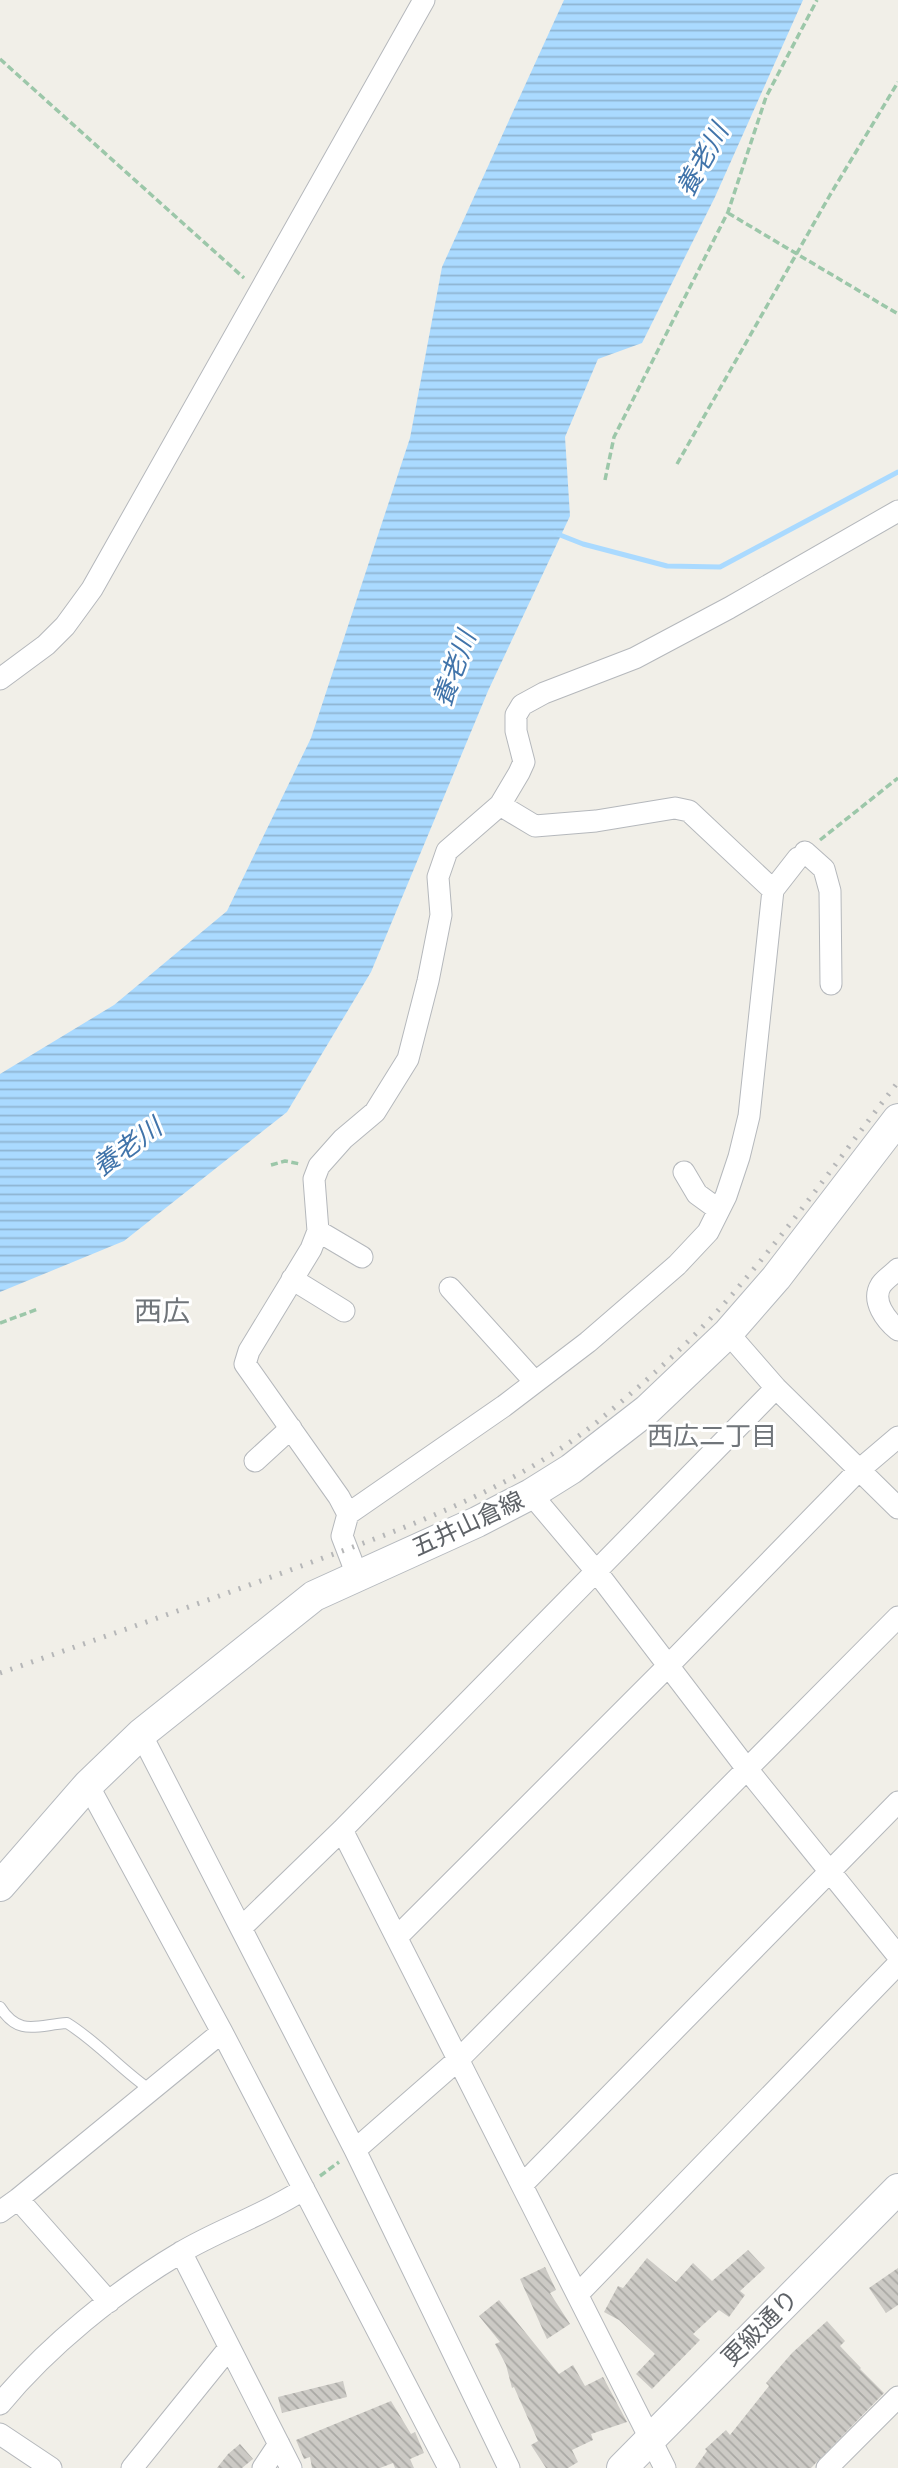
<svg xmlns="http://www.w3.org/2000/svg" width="898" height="2468" font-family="Arial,'Noto Sans JP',sans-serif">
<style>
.water{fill:url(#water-rules)}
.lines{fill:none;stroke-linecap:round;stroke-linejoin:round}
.stream{stroke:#aadaff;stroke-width:5}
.building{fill:url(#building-back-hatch)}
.lane-casing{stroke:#b5b8bc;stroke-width:12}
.street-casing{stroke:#b5b8bc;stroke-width:23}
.secondary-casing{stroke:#b6babf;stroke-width:32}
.path{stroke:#9cc7a9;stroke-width:3.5;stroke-dasharray:7 3.5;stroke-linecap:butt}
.lane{stroke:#fff;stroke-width:10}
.street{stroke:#fff;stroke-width:21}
.secondary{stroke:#fff;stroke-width:30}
.rail{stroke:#b6b7b8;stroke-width:5;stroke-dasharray:2 9;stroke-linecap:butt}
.labels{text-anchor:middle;stroke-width:6;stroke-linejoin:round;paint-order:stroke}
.street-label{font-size:24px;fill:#5f6368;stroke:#fff}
.water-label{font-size:26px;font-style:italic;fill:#4174aa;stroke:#fff}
.neighbourhood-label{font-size:26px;fill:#70757a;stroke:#fff}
.quarter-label{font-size:28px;fill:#70757a;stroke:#fff}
</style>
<defs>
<pattern id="water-rules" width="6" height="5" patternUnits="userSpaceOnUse" patternTransform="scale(1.75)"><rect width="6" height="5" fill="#aadaff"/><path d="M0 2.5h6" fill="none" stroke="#8eb4d2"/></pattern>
<pattern id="building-back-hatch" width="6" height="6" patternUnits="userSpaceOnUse" patternTransform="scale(1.75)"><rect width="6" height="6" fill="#cccac5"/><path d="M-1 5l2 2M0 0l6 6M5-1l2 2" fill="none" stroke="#a9a8a4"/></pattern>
</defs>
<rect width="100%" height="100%" fill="#f1efe8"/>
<path class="water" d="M564 0H803L715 197 642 343 598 359 565 437 570 516 488 691 371 972 287 1112 124 1241 0 1292V1074L114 1005 227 911 311 738 410 438 442 267Z"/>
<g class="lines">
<path class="stream" d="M555 533 583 544 667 566 720 567 898 472"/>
</g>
<path class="building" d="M748 2250 765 2268 740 2291 745 2295 729 2317 719 2310 693 2334 700 2340 652 2389 636 2374 655 2354 619 2320 604 2312 618 2286 623 2288 647 2258 676 2282 693 2263 712 2281Z
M545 2267 556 2290 550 2293 570 2324 547 2339 520 2279Z
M898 2268V2305L886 2313 869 2288Z
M499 2300 559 2374 573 2365 585 2386 603 2377 627 2422 591 2434 593 2440 572 2450 578 2462 568 2468H546L531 2445 538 2441 514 2387 512 2388 506 2365 495 2344 500 2342 479 2316Z
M827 2321 845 2341 840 2346 861 2368 860 2369 884 2393 811 2468H695L707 2451 705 2449 726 2430 730 2435 769 2386 766 2383 792 2353Z
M343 2381 347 2397 282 2413 278 2397Z
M391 2401 411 2434 415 2432 424 2453 410 2459 414 2468H395L393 2463 380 2468H312L310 2457 304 2459 296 2440Z
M240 2444 253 2459 242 2468H217L228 2454Z"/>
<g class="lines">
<g class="lane-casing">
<path id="lane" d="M0 2007C19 2037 37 2025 67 2023 98 2042 122 2071 152 2091"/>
</g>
<g class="street-casing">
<path id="street" d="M0 679 46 645 65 626 92 589 424 0
M500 805 535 826 596 821 675 808 689 811 773 890
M805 852 824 869 830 891 831 984
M684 1172 697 1194 719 1210
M318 1231 362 1257
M898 1269C893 1274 885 1279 881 1285 871 1301 886 1320 898 1330
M292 1279 344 1311
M450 1288 535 1382
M728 1333 776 1388 898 1508
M255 1461 291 1428
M531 1494 596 1571 747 1769 898 1956
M348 1514 504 1406 588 1342 677 1265 708 1232 726 1196 739 1157 749 1116 773 890 798 858
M357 1575 342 1536 348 1514 339 1497 245 1364 249 1351 311 1249 318 1231 314 1179 319 1166 343 1139 375 1112 408 1059 428 981 441 915 438 877 447 851 500 805 519 773 524 762 516 731V715L522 705 544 693 635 658 729 608 898 511
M141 1734 355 2150 509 2468
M88 1785 222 2032 449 2468
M342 1830 665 2468
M241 1928 342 1830 776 1388
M397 1937 668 1666 858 1471 898 1437
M355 2150 459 2059 898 1617
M522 2185 898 1802
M18 2199 109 2302
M0 2212 18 2199 222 2032
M181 2252 291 2468
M578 2294 898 1964
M0 2404C48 2346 116 2291 180 2253 220 2229 265 2215 304 2189
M0 2434 51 2468
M132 2468 229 2348
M263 2468 279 2444
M827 2468 898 2397"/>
</g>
<g class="secondary-casing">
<path id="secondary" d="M0 1886 88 1785 141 1734 314 1596 477 1522 531 1494 571 1469 647 1410 728 1333 776 1278 898 1119
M622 2468 898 2189"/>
</g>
<path class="path" d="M0 59 244 278
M728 213 898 314
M677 464 830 195 898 82
M605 480 614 437 728 212 766 97 817 0
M820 840 898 778
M271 1165 285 1161 300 1164
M0 1323 38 1309
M320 2176 339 2162"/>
<use href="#lane" class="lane"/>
<use href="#street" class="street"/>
<use href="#secondary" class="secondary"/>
<path class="rail" d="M0 1673C98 1639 196 1605 293 1569 399 1530 508 1493 597 1422 648 1380 699 1335 741 1284 796 1220 846 1149 898 1082"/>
</g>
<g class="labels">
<g class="street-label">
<text transform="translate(468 1524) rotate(-25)" y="8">五井山倉線</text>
<text transform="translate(760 2328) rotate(-45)" y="8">更級通り</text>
</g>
<g class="water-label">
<text transform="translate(702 160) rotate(-61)" y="9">養老川</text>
<text transform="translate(454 669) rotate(-70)" y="9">養老川</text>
<text transform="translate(127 1147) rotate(-36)" y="9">養老川</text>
</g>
<g class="neighbourhood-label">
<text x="712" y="1445">西広二丁目</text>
</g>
<g class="quarter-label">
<text x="162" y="1321">西広</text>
</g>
</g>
</svg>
